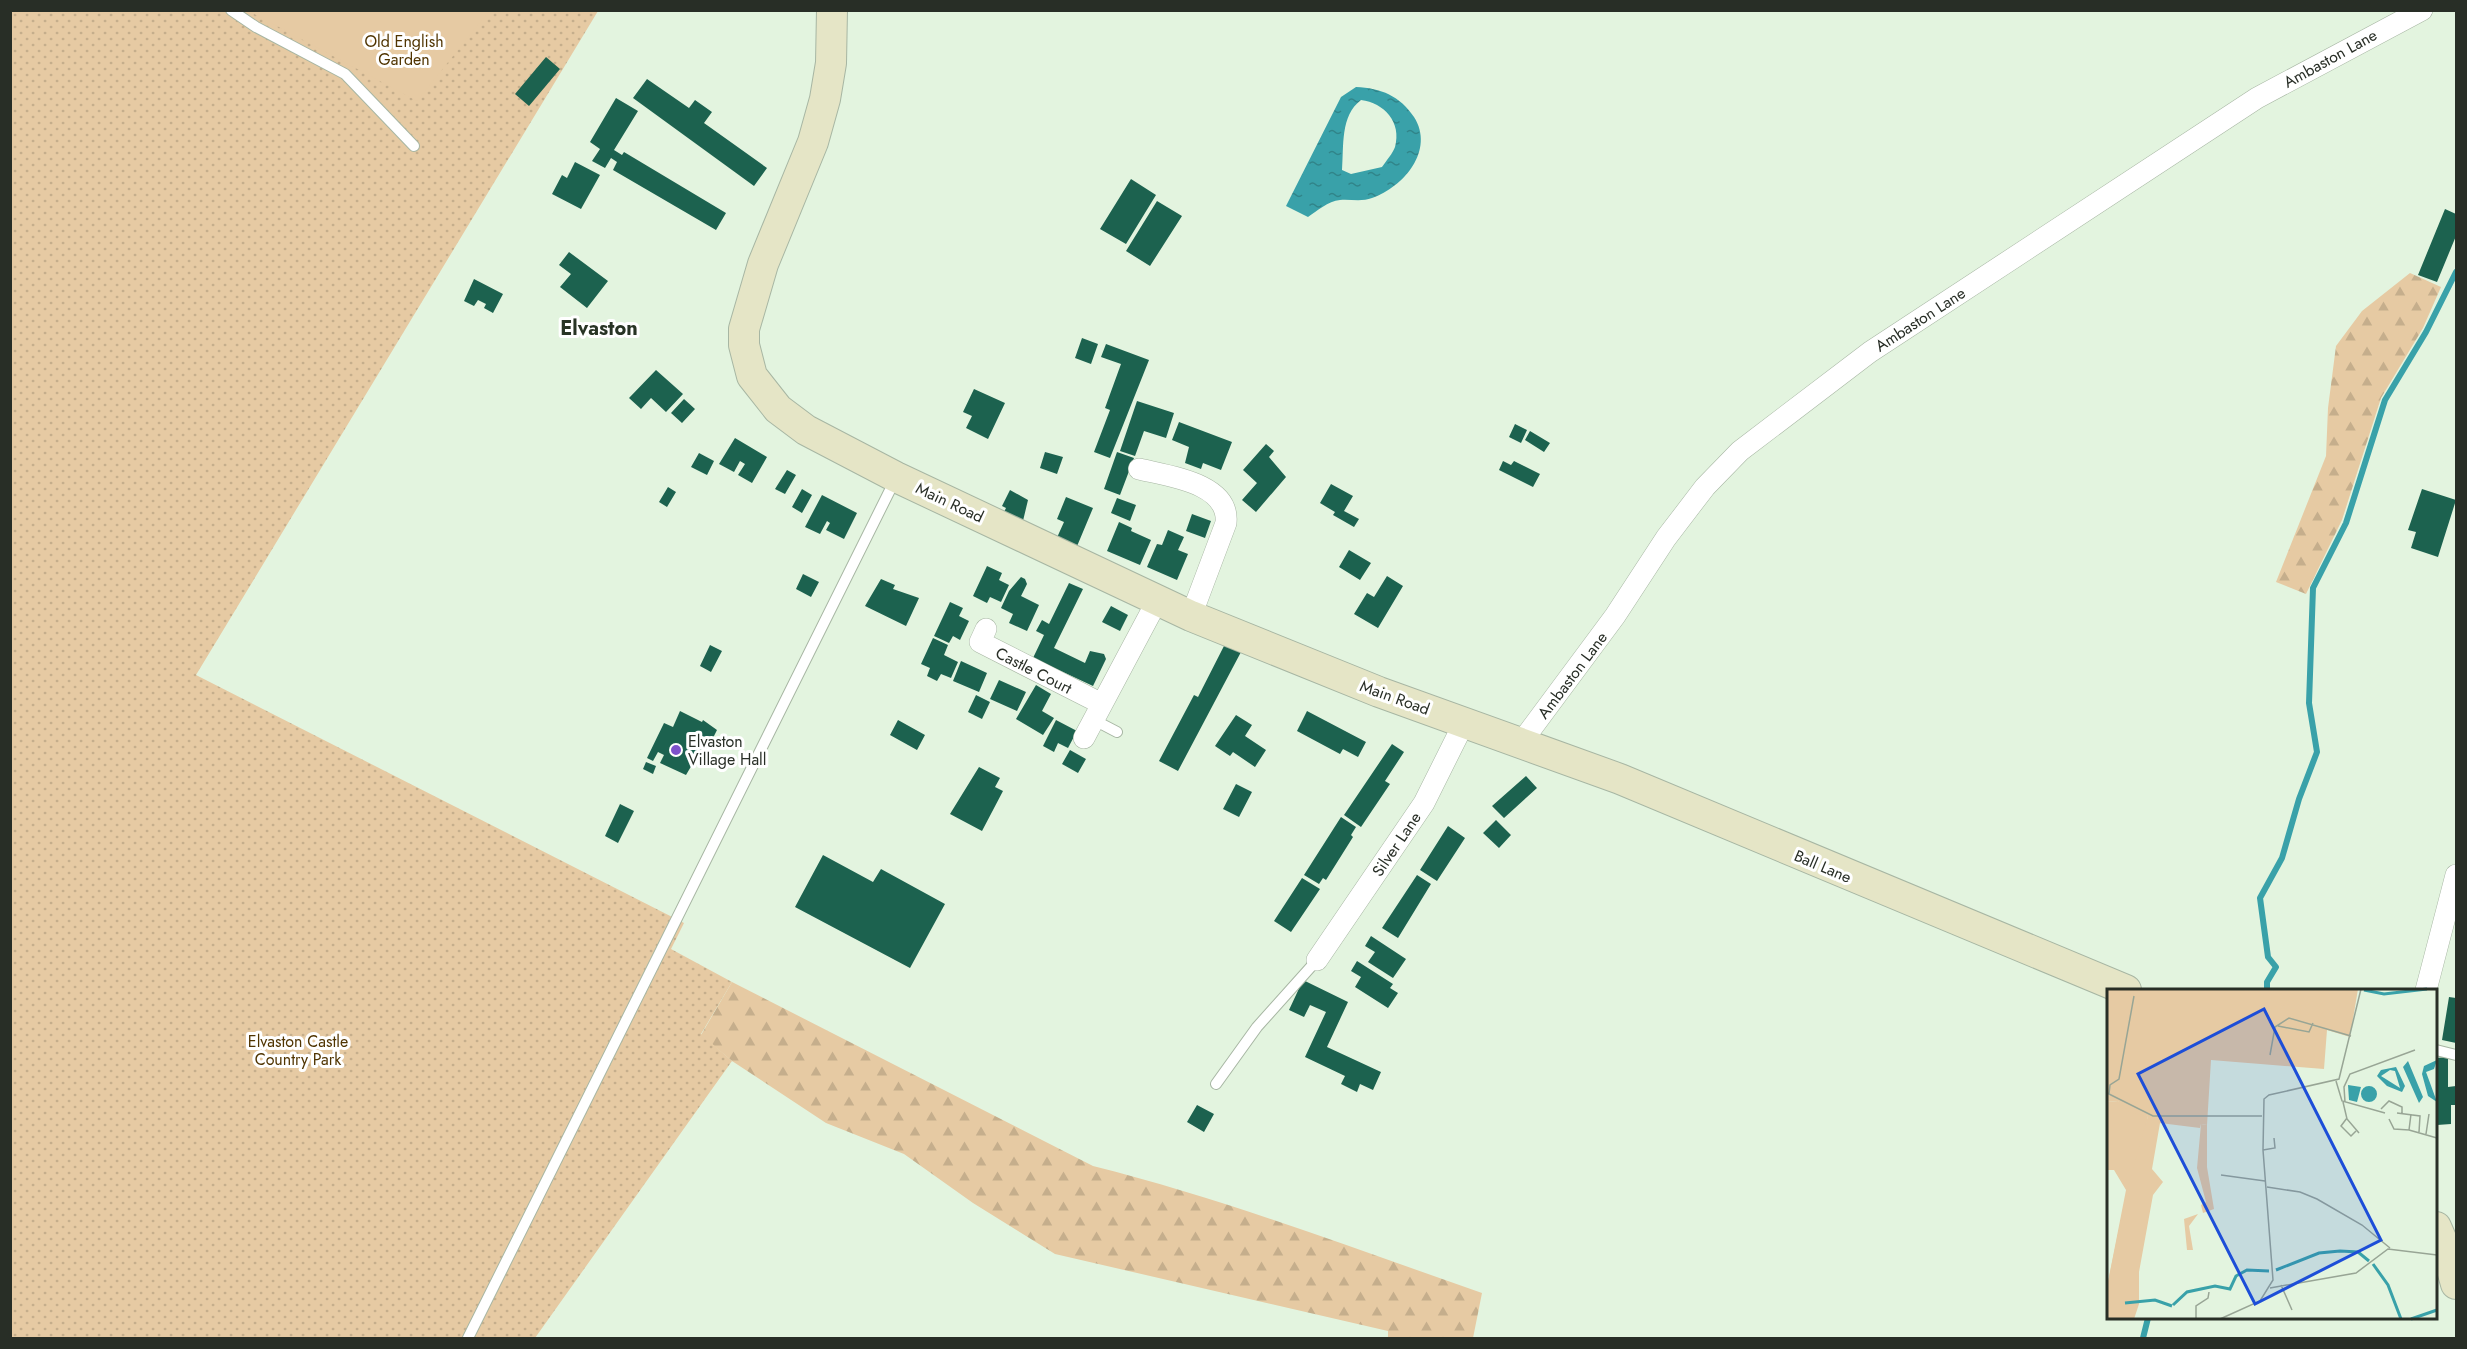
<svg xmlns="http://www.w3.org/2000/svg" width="2467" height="1349" font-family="Jost,sans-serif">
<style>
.forest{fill:url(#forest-firs)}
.park{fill:url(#park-dots)}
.garden{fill:#e6caa3}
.water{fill:url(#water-ripples);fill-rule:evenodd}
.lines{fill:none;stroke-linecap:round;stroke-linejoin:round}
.stream{stroke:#39a1a9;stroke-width:6}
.building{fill:#1c624f}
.lane-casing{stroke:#a7b6a3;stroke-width:12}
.street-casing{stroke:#a7b6a3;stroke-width:22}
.secondary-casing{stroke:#a7b6a3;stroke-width:32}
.lane{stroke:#fff;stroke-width:10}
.street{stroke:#fff;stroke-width:21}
.secondary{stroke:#e5e5c6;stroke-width:30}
.poi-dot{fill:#7d52cb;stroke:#fff;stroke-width:2}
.labels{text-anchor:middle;stroke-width:6;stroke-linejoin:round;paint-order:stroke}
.park-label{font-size:16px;fill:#503400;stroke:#fff}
.street-label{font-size:16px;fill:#282e26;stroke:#fff}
.poi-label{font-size:16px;fill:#282e26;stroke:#fff;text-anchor:start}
.quarter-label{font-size:20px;font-weight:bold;fill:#283425;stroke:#fff}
.inset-river{fill:none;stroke:#39a1a9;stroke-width:3}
.inset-road{fill:none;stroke:#98a595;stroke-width:1.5}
.view{fill:#1d4ed8;fill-opacity:0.15;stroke:#1d4ed8;stroke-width:3}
.inset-edge{fill:none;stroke:#282e26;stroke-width:3}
</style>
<defs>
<pattern id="forest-firs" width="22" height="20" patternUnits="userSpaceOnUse" patternTransform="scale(1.5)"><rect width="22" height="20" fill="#e6caa3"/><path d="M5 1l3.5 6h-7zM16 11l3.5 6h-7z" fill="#c5ae8c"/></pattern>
<pattern id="park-dots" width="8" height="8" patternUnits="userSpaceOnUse" patternTransform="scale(1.5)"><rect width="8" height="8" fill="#e6caa3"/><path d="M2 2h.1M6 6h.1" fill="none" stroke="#c5ae8c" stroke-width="1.8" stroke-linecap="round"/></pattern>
<pattern id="water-ripples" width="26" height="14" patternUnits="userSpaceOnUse" patternTransform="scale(1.5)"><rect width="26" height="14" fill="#39a1a9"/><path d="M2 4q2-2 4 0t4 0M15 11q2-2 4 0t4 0" fill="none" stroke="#308489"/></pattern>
</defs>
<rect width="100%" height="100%" fill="#e3f4df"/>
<path class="forest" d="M2410 273 2441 287 2423 328 2381 398 2342 520 2306 594 2276 582 2326 456 2328 408 2336 346 2362 311Z
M732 982 1093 1166C1225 1199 1353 1248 1482 1293L1473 1338H1388V1331L1055 1254 973 1203 904 1154 826 1123 732 1061 701 1035Z"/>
<path class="park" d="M10 11H598L196 675 684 923 671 949 732 982 701 1034 732 1061 535 1338H11Z"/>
<path class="garden" d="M249 11H489L417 101Z"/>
<path class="water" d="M1356 87C1381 88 1400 96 1414 117 1435 150 1404 187 1372 198 1362 202 1350 199 1340 200 1328 201 1317 211 1308 217L1286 206 1341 97ZM1361 100C1384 103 1402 122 1395 147 1393 153 1386 161 1382 167L1351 174 1342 170C1344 146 1340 116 1361 100Z"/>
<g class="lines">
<path class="stream" d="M2267 990V982L2276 967 2268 957 2260 898 2282 858 2299 799 2317 752 2309 703 2313 588 2346 523 2385 400 2426 332 2456 272
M2143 1338 2148 1318"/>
</g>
<path class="building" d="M546 57 560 69 529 106 515 94Z
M647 79 689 108 695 100 712 112 704 123 767 168 754 186 633 98Z
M616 98 638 111 614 150 622 155 624 152 726 213 716 230 613 170 617 162 611 158 605 168 592 161 600 149 590 142Z
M575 162 600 175 581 209 552 194 562 175 567 178Z
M1131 179 1156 195 1126 244 1100 229Z
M1157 201 1182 216 1150 266 1126 251Z
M2445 209 2456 214V236L2437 282 2418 275Z
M569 252 608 281 587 308 560 287 571 274 559 265Z
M474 279 503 294 493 313 484 308 486 304 478 300 474 306 464 301Z
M1082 338 1098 344 1091 364 1075 358Z
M1106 344 1149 360 1110 458 1094 452 1110 410 1105 408 1121 364 1101 357Z
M656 370 683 394 666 412 651 398 641 409 629 398Z
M974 389 1005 403 988 439 966 428 972 416 963 412Z
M684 399 695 409 682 423 671 413Z
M1137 401 1174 413 1166 438 1144 431 1135 456 1120 451Z
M1179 422 1232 442 1221 470 1203 463 1201 469 1185 463 1189 447 1172 440Z
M1515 424 1527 430 1521 443 1509 437Z
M1530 431 1550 443 1544 452 1525 440Z
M735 438 767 457 752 483 738 475 745 464 740 461 734 472 719 464Z
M1266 444 1274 451 1269 457 1286 477 1256 512 1242 500 1257 483 1243 470Z
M1045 452 1063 457 1057 474 1040 468Z
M1117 452 1134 458 1120 495 1104 489Z
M699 453 714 461 707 475 691 467Z
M1503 461 1511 465 1514 461 1540 474 1533 487 1499 470Z
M787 470 796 475 785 494 775 489Z
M1331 484 1353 496 1344 511 1359 519 1354 527 1333 515 1335 512 1320 503Z
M668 487 676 492 667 507 659 502Z
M802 489 812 495 802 513 792 507Z
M2422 489 2456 500 2438 557 2411 548 2416 532 2408 530Z
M1010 490 1028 500 1022 525 1002 516 1006 508 1002 506Z
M822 495 857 513 844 539 826 530 830 523 827 521 820 534 805 527Z
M1066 497 1093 508 1075 551 1055 542 1064 522 1057 519Z
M1117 498 1136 505 1130 521 1111 513Z
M1192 514 1211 521 1205 538 1186 531Z
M1119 522 1132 528 1131 531 1151 540 1140 565 1107 551Z
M1168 530 1184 537 1178 550 1188 554 1177 580 1147 567 1157 544 1162 545Z
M1349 550 1371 563 1360 580 1339 567Z
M987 566 1002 573 999 580 1009 585 1001 602 990 597 987 603 973 596Z
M803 574 819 582 811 597 796 589Z
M1387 576 1403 586 1378 628 1354 614 1367 593 1374 597Z
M1021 577 1025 579 1027 584 1021 596 1039 605 1027 631 1009 623 1013 614 1001 608 1009 591Z
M881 579 895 585 893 589 919 598 906 626 865 606Z
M1069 583 1083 589 1054 648 1085 663 1090 651 1104 654 1106 659 1093 686 1033 658 1044 635 1036 631 1042 620 1049 624Z
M950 602 963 608 959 616 969 621 960 640 953 636 949 643 934 636Z
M1111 606 1128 615 1120 631 1102 622Z
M933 638 948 645 944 655 958 662 951 678 941 674 937 681 927 676 930 668 921 664Z
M1225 644 1241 652 1178 771 1159 761 1194 695 1198 697Z
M710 645 722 651 711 672 700 666Z
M961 661 987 673 979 692 953 681Z
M999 680 1026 692 1017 711 990 699Z
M1036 685 1051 694 1042 711 1054 718 1043 735 1016 719Z
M976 695 990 702 982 719 968 712Z
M680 711 702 722 703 720 717 730 708 748 703 746 686 775 660 763 664 755 658 752 653 761 647 758 664 723 673 727Z
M1307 711 1366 742 1358 757 1343 749 1340 754 1297 731Z
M1236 715 1252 725 1245 736 1266 750 1255 767 1233 752 1230 756 1215 746Z
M898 720 925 735 917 750 890 735Z
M1056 720 1077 731 1068 748 1058 743 1054 752 1043 746Z
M1392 744 1404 752 1385 781 1390 784 1361 827 1344 815Z
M1070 750 1086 759 1078 773 1062 764Z
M646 762 656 766 653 774 643 769Z
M979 767 1000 778 995 787 1003 791 982 831 950 814Z
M1526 776 1537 788 1504 818 1492 806Z
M1236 784 1252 792 1239 817 1223 809Z
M620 804 634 811 618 843 605 836Z
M1341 817 1356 827 1351 835 1353 837 1326 880 1323 878 1319 884 1304 875Z
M1496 820 1511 835 1499 848 1483 833Z
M1448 826 1465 838 1437 881 1420 870Z
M823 855 873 882 881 869 945 904 910 968 795 907Z
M1417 875 1431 884 1398 938 1382 928Z
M1302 878 1320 889 1291 932 1274 921Z
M1371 936 1406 959 1393 978 1368 962 1375 952 1365 946Z
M1357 961 1393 984 1390 988 1398 993 1388 1008 1355 987 1361 977 1351 971Z
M1303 980 1348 1002 1327 1047 1381 1072 1373 1090 1360 1084 1357 1092 1341 1084 1345 1076 1305 1057 1326 1012 1310 1005 1304 1017 1289 1010Z
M2449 997 2456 998V1043L2442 1040Z
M2448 1057V1087L2456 1086V1105H2451V1124L2437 1125 2436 1058Z
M1197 1105 1214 1114 1204 1132 1187 1122Z"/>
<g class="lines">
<g class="lane-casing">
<path id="lane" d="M231 10 256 27 345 74 414 146
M1094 720 1117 732
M2436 1050 2456 1055
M1216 1084 1257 1027 1317 960
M468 1338 895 480"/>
</g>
<g class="street-casing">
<path id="street" d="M1139 469C1168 476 1230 483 1226 523L1191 616
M986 629 980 642 1102 704
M1084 738 1157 601
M1520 744 1615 616 1666 538 1705 487 1740 451 1870 352 2257 98 2422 10
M1317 960 1424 803 1464 723
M2426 990 2456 875"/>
</g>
<g class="secondary-casing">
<path id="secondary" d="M832 10 831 63 825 99 813 142 763 264 744 329V345L752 376 778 409 806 430 896 477 1191 616 1379 692 1620 779 2126 990
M2436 1227 2447 1252 2456 1284"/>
</g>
<use href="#lane" class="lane"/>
<use href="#street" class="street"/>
<use href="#secondary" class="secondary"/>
</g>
<circle class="poi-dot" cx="676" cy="750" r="6"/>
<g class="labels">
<g class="park-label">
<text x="404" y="47">Old English<tspan x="404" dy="18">Garden</tspan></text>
<text x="298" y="1047">Elvaston Castle<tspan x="298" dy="18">Country Park</tspan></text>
</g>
<g class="street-label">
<text transform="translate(2330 58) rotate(-29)" y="6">Ambaston Lane</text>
<text transform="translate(1920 319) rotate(-33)" y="6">Ambaston Lane</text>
<text transform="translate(950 502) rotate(25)" y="6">Main Road</text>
<text transform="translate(1034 670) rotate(27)" y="6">Castle Court</text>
<text transform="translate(1572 675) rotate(-53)" y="6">Ambaston Lane</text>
<text transform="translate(1395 697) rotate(20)" y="6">Main Road</text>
<text transform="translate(1396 844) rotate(-56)" y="6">Silver Lane</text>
<text transform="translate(1823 866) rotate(23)" y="6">Ball Lane</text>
</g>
<g class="poi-label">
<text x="688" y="747">Elvaston<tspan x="688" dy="18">Village Hall</tspan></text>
</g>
<g class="quarter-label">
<text x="599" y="335">Elvaston</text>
</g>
</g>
<g transform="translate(2107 989)">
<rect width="330" height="330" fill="#e3f4df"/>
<path d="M11 112 41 127 3 330H0V298L19 201 7 181H0V113ZM94 135 100 136V178L107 220 96 224 94 216 99 213 90 179ZM91 225 82 237 86 261H80L77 230Z" fill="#e6caa3"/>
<path d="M0 0H251L243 48 220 41 217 80 104 71 100 136 94 135 93 139 53 134 45 180 56 193 46 206 32 283V315L27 330H0V298L20 201 41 127 24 124 11 112 0 113Z" fill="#e6caa3"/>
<path d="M168 39 190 44V69L167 64Z" fill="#e6caa3"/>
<path d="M330 71 327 80 319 83 330 113 321 107 315 85 317 77ZM301 72 316 108 312 114 296 78ZM289 78 298 97 295 103 280 97 270 87 274 81ZM283 81 288 82 293 99 274 87ZM241 96 254 98 250 113 242 111ZM254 105a8 8 0 1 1 16 0a8 8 0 1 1-16 0Z" fill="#39a1a9" fill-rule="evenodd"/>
<path class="inset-river" d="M257 1 277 5 320 0M266 275 281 296 294 330M169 281 212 264 233 262 251 263 262 272M18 314 48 311 65 317M66 316 80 303 108 297 123 300 129 287 140 281 162 282M304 330 330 321"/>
<path class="inset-road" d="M171 37 202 43 206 34M163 66 168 38 182 29 244 47M229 92 235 112 278 124M0 104 46 127H155M2 105 3 96 12 90 27 7M236 113 240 130 252 144M238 113 237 98 243 85 308 61M274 120 282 112 295 118V124M290 124 313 127 312 143M240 129 234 137 244 147 249 142M282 130 287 140 302 141 304 125M302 141 330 149M319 145 322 125M156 161 168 159 167 149M114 186 158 192M160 198 193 203 210 210 255 236 283 259M174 296 185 321M163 299 249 284 281 260 330 266M89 330V317L101 309 102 303M113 330 153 312 166 291 156 161 157 110 162 106 232 90 254 0"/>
<path class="view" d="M157 20 274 251 148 315 31 85Z"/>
<rect width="330" height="330" class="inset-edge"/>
</g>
<rect width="2467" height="1349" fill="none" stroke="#282e26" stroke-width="24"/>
</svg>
